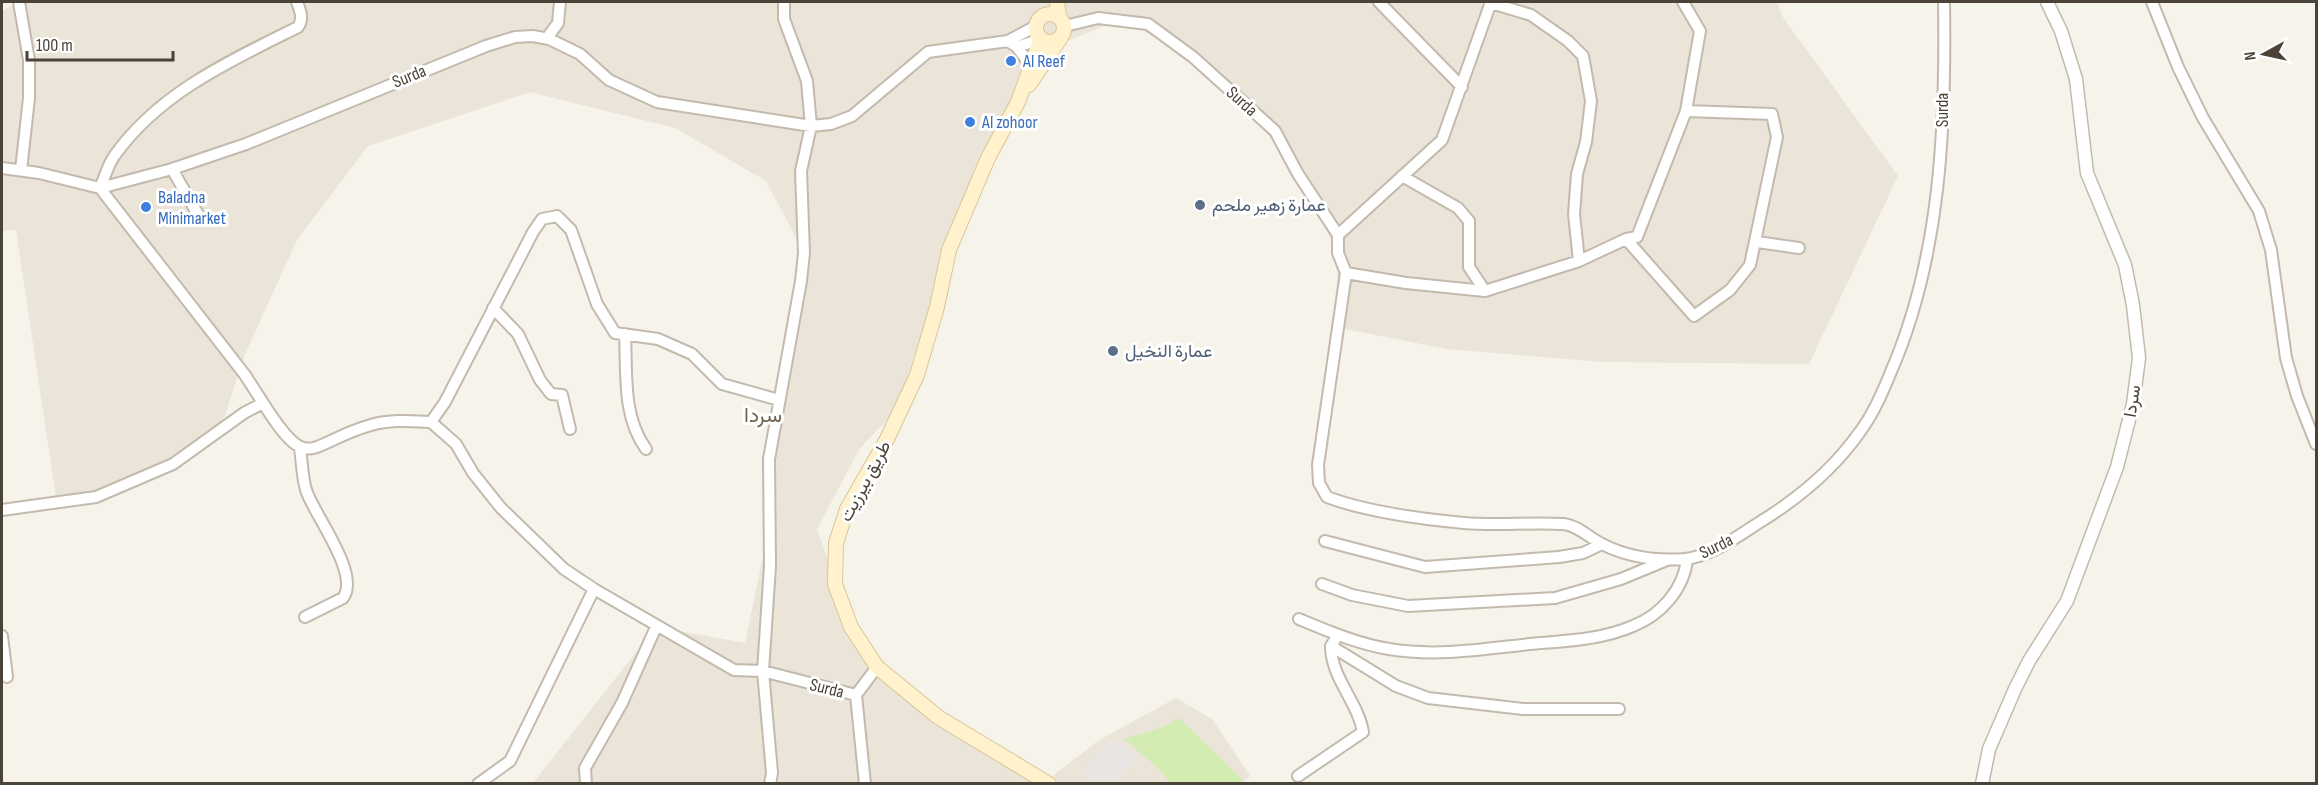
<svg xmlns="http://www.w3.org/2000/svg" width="2318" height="785" font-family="'Sofia Sans Condensed',Vazirmatn,sans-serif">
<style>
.residential{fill:#eae4d9}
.green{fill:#d3ecb2}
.parking{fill:#e8e5e2}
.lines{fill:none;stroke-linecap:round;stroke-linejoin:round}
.minor-casing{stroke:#c3baad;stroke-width:14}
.tertiary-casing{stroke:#c3baad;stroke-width:15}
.secondary-casing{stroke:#d8c699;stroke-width:16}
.minor{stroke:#fff;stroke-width:10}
.tertiary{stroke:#fff;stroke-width:12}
.secondary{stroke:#fff2cc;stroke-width:14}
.shop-dot{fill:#3f7fe0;stroke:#fff;stroke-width:2}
.service-dot{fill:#5c6f8a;stroke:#fff;stroke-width:2}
.labels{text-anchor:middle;stroke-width:6;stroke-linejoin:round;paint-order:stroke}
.shop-label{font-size:18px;fill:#366cbe;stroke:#fff;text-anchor:start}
.street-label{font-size:18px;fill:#4b4338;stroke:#fff}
.service-label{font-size:18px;fill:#4e5e75;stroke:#fff;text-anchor:start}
.quarter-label{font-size:21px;fill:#6f614e;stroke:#fff}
</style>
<rect width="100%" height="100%" fill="#f6f3eb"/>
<path class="residential" d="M19 2H1777L1782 16 1898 176 1809 364 1602 362 1447 349 1335 327 1338 253 1298 174 1244 103 1193 57 1120 19 1035 55 949 250 896 411 860 448 817 529 851 627 928 709 1046 781 1099 740 1176 698 1212 719 1250 776 1242 784 533 783 656 627 745 643 770 523 769 459 804 253 766 181 675 128 530 92 368 146 297 240 245 354 220 430 194 449 125 485 57 504 16 230 2 231V11Z"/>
<path class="green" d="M1179 718 1243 780 1239 783H1170L1157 767 1124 739 1166 726Z"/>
<path class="parking" d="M1112 738 1138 758 1114 783H1093L1082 772Z"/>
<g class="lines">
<g class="minor-casing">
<path id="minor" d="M19 2 29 60V98L21 170
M1379 2 1462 87
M2152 2 2178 67 2203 118 2259 211 2271 250 2286 358 2297 396 2316 444
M1491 3 1531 15 1568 41 1583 56 1591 101 1586 142 1577 174 1574 214 1579 261
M1065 26 1098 18 1148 24 1193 57 1275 131 1298 174 1338 235V253L1346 273 1318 465 1319 483 1327 497C1367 512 1421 519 1464 523 1497 526 1530 522 1563 524 1578 525 1590 539 1604 545 1628 557 1658 561 1685 559 1714 556 1743 532 1768 517 1802 495 1835 467 1859 433 1873 415 1882 394 1890 374 1941 258 1946 126 1944 2
M547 38 558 23 560 2
M1008 41 1017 47 1041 39
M1017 47 1026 59 1029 70
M2 168 39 173 100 188 172 169 246 144 486 46 515 37 533 36 549 39 580 54 609 80 657 102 811 126 831 124 852 116 928 52 1008 41 1036 26
M172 169 200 218
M1402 176 1458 208 1469 221V267L1485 291
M1338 235 1442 140 1491 2
M1626 239 1694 316 1730 290 1750 265 1777 137 1772 114 1686 111
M1757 242 1799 248
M1346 273 1406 283 1485 291 1579 261 1626 239 1637 237 1686 111 1700 31 1683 2
M493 308 518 334 540 380 551 394 562 395 570 429
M625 334C627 373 622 416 646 449
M263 403 245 375 100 188C105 177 108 164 115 155 160 92 232 60 298 27 304 19 300 10 297 2
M431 422 445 402 533 232 542 219 557 216 571 230 597 304 615 333 658 339 692 354 722 384 779 400
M300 448C302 461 302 476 306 490 314 515 361 574 343 598L305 617
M2 510 96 497 173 464 244 413 263 403C310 477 307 443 371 425 391 419 411 421 431 422L456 444 473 473 501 508 564 569 594 589 734 670 763 671 856 695 877 667
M1325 541 1425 567 1559 557 1583 553 1602 544
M1322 584 1352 595 1408 606 1555 598 1621 579 1667 560
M1299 619C1328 631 1358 644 1389 649 1436 657 1483 649 1530 644 1564 641 1601 640 1633 626 1661 615 1684 589 1687 559
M1338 635 1331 646 1396 686 1428 698 1523 709H1619
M2 636 7 677
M856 695 865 784
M1298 776 1363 732C1358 702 1331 678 1331 646
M478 784 510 761 594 589
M586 784 585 768 622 703 656 627
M770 784 772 773 763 671 770 566 769 459 801 281 804 253 801 171 811 126 807 81 784 19V2"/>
</g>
<g class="tertiary-casing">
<path id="tertiary" d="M1982 784 1989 749 2015 689 2029 661 2067 601 2117 467 2133 404 2139 358 2133 305 2125 265 2087 173 2076 79 2061 31 2047 2"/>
</g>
<g class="secondary-casing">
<path id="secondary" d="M1057 2 1059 17
M1036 28a14 14 0 1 1 28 0a14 14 0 1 1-28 0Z
M1041 39 1018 102 988 158 949 250 937 307 917 375 887 439 847 509 836 543 835 584 851 627 877 667 938 717 1049 784
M1029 85 1060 39"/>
</g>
<use href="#minor" class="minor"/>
<use href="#tertiary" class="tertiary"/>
<use href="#secondary" class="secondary"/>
</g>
<g class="shop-dot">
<circle cx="1011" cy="61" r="6"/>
<circle cx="970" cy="122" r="6"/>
<circle cx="146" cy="207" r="6"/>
</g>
<g class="service-dot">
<circle cx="1200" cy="205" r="6"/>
<circle cx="1113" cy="351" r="6"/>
</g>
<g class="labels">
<g class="shop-label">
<text x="1023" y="67">Al Reef</text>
<text x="982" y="128">Al zohoor</text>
<text x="158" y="203">Baladna<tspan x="158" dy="21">Minimarket</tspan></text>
</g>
<g class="street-label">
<text transform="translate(409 76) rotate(-22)" y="6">Surda</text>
<text transform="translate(1242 101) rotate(42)" y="6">Surda</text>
<text transform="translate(1942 110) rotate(-90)" y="6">Surda</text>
<text transform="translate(2132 401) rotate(-81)" y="6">سردا</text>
<text transform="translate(865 481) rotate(-62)" y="6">طريق بيرزيت</text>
<text transform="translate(1716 546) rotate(-26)" y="6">Surda</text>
<text transform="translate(827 688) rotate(14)" y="6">Surda</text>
</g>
<g class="service-label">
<text x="1212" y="211">عمارة زهير ملحم</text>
<text x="1125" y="357">عمارة النخيل</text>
</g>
<g class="quarter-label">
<text x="763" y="422">سردا</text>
</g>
</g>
<rect width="2318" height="785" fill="none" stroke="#4b4338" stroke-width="6"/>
<g transform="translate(2264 54) rotate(262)" stroke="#ffffff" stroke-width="4.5" paint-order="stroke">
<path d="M0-4.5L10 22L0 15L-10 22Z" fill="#4b4338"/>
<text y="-9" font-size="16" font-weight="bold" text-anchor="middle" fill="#4b4338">N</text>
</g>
<path d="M27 51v9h146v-9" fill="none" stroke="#4b4338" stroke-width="3"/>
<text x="36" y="51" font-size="18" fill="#4b4338" stroke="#ffffff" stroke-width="4.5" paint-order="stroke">100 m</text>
</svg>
